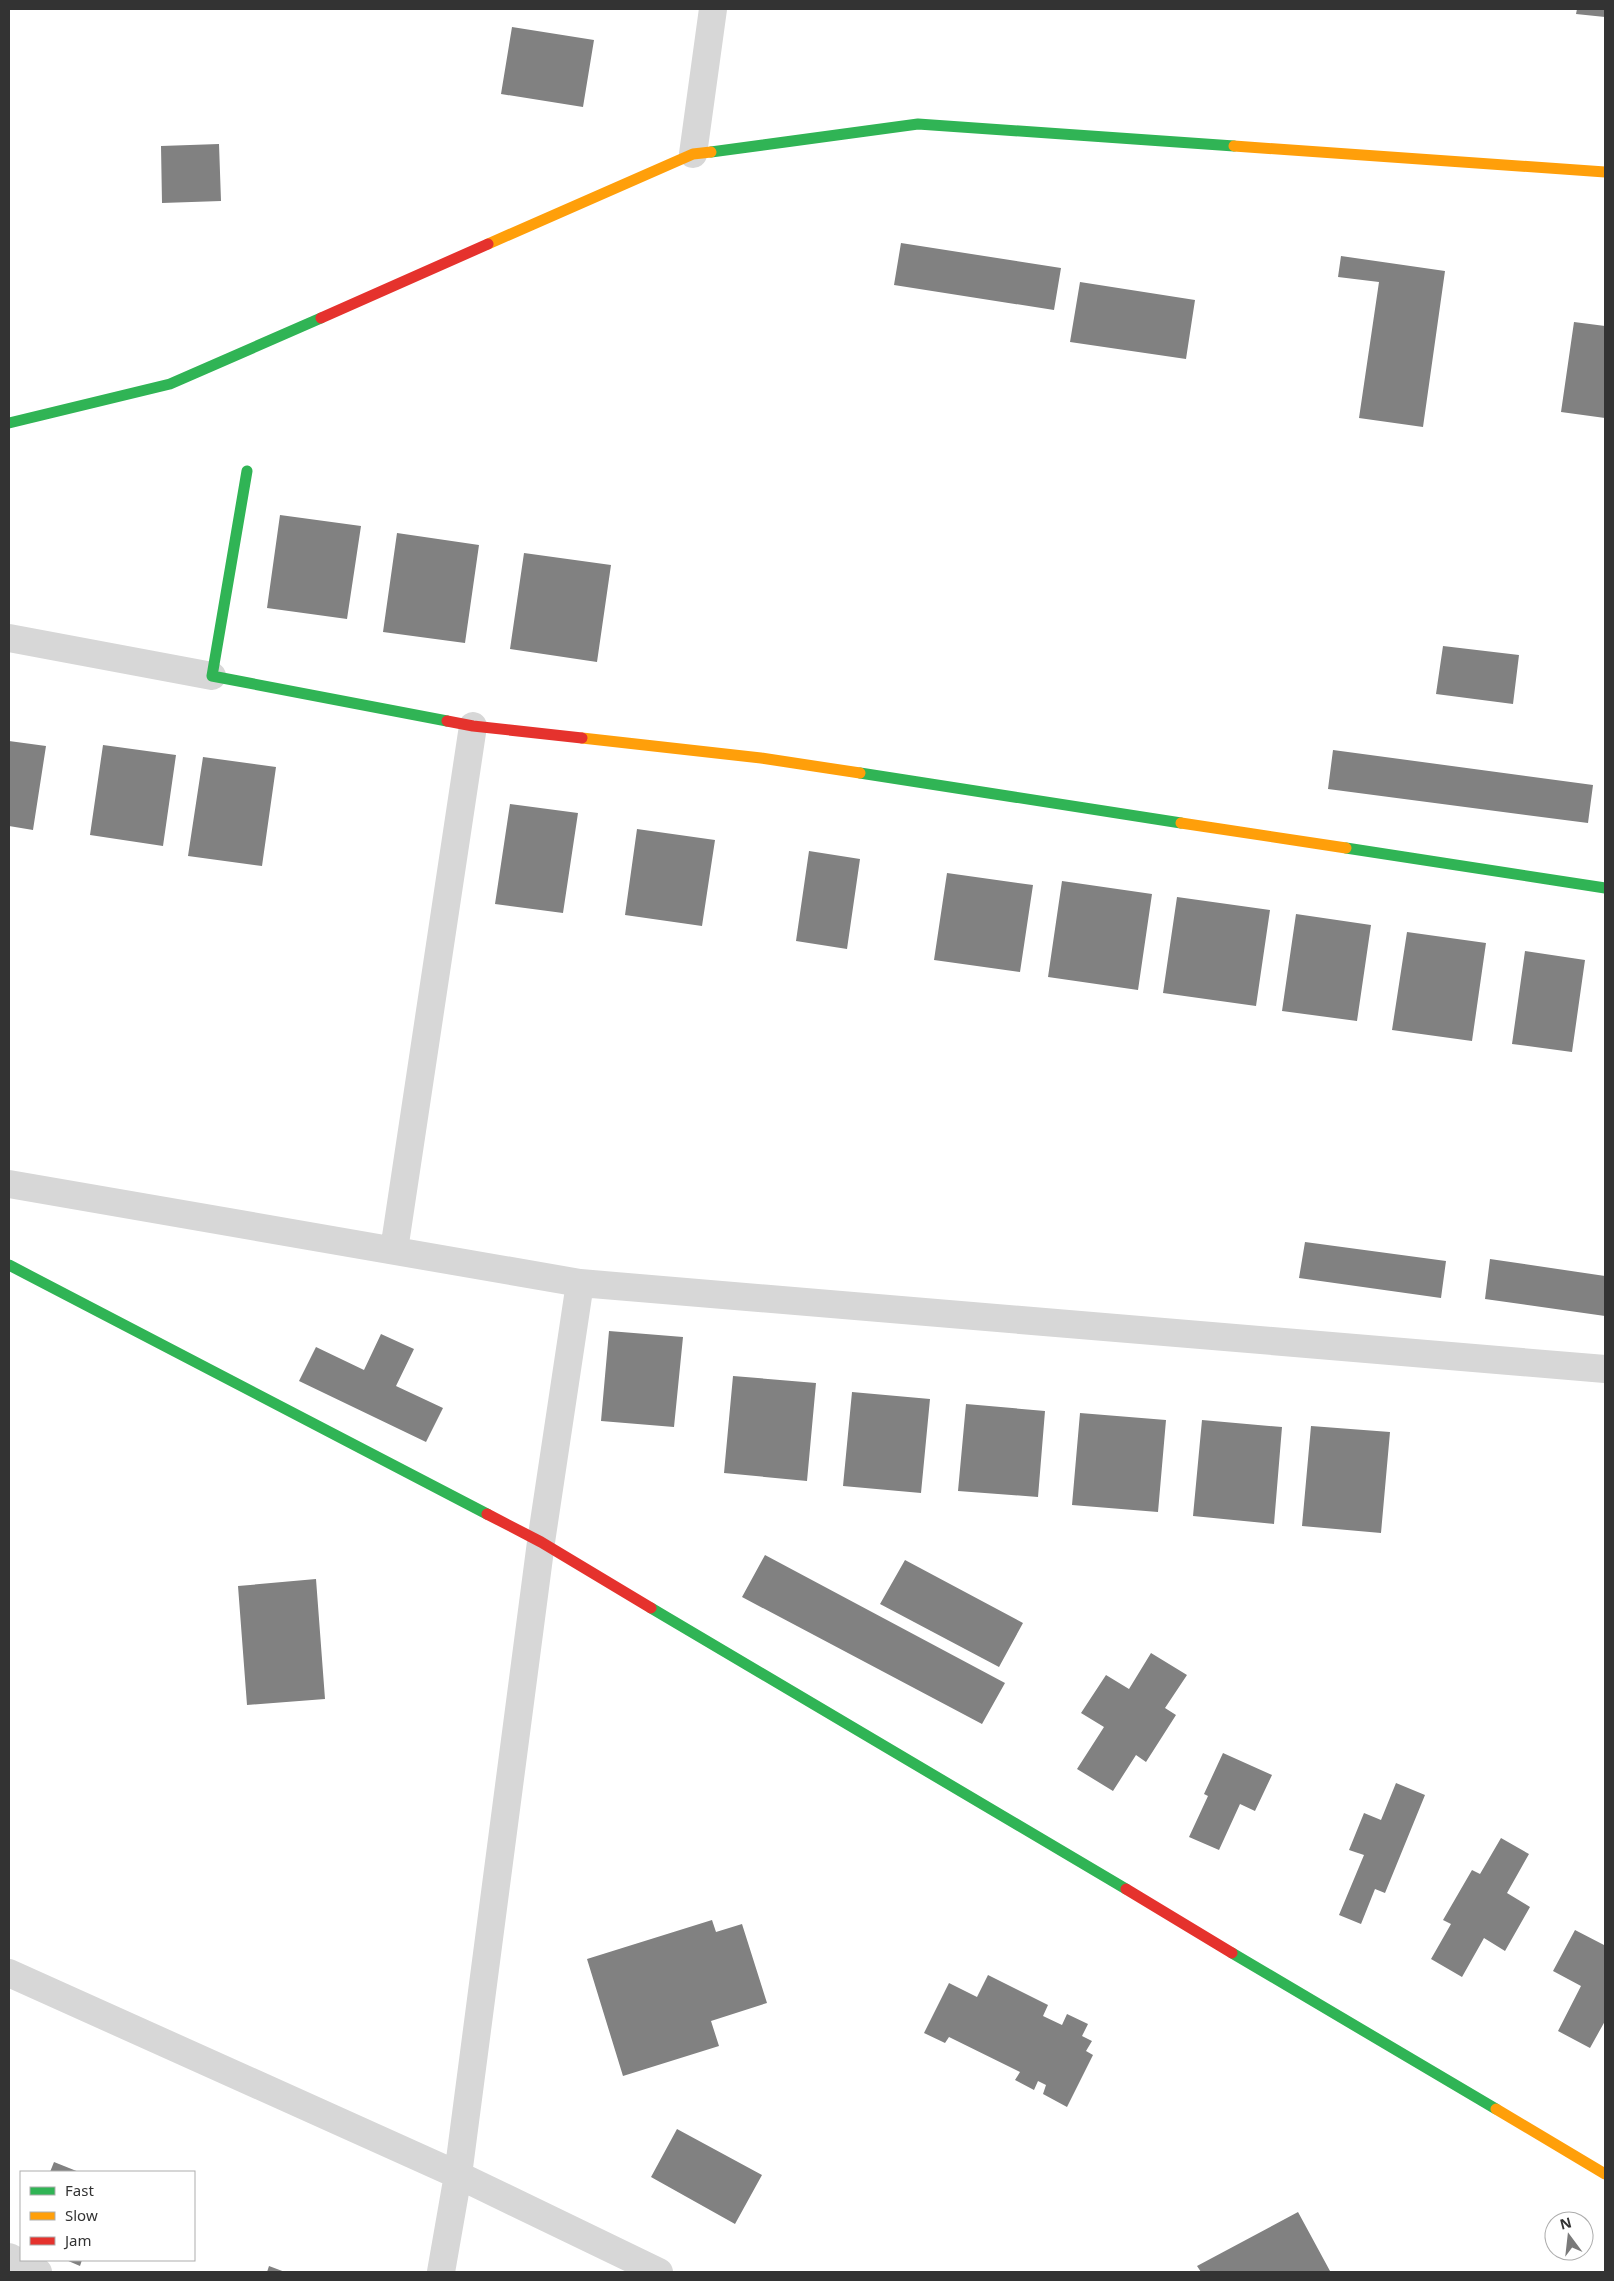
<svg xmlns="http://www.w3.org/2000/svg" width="1614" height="2281" font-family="'Noto Sans',sans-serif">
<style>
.building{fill:#818181}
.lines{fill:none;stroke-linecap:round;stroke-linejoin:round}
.street{stroke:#d7d7d7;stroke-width:28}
.fast{stroke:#30b455;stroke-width:11}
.slow{stroke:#ff9f0a;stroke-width:11}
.jam{stroke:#e5322d;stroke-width:11}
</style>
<rect width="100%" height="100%" fill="#fff"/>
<path class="building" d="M1577 9H1605V17L1576 14Z
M512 27 594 40 583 107 501 94Z
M219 144 221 201 162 203 161 146Z
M901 243 1061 268 1054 310 894 285Z
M1341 256 1445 271 1423 427 1359 418 1379 282 1338 277Z
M1080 282 1195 300 1186 359 1070 342Z
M1574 322 1605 326V418L1561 412Z
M280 515 361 526 347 619 267 608Z
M397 533 479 545 465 643 383 632Z
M524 553 611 565 597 662 510 649Z
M1443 646 1519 655 1513 704 1436 694Z
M9 741 46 746 33 830 9 826Z
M103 745 176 755 163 846 90 835Z
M1333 750 1593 785 1588 823 1328 789Z
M203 757 276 767 262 866 188 856Z
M510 804 578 813 563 913 495 904Z
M637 829 715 840 702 926 625 915Z
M809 851 860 859 847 949 796 941Z
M947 873 1033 885 1020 972 934 960Z
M1062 881 1152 894 1138 990 1048 977Z
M1177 897 1270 910 1256 1006 1163 993Z
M1296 914 1371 925 1357 1021 1282 1011Z
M1407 932 1486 943 1472 1041 1392 1030Z
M1525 951 1585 960 1572 1052 1512 1044Z
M1305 1242 1446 1261 1441 1298 1299 1278Z
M1490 1259 1605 1276V1316L1485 1299Z
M609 1331 683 1337 674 1427 601 1421Z
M381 1334 414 1349 396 1386 443 1408 426 1442 299 1381 316 1347 364 1370Z
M733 1376 816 1383 807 1481 724 1473Z
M852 1392 930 1399 921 1493 843 1486Z
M966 1404 1045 1411 1038 1497 958 1491Z
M1080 1413 1166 1420 1158 1512 1072 1505Z
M1202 1420 1282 1427 1274 1524 1193 1516Z
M1311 1426 1390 1432 1381 1533 1302 1526Z
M765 1555 1005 1683 982 1724 742 1597Z
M905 1560 1023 1623 999 1667 880 1604Z
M316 1579 325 1699 247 1705 238 1586Z
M1151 1653 1187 1675 1165 1708 1176 1715 1146 1762 1136 1755 1113 1791 1077 1769 1104 1727 1081 1713 1106 1675 1129 1689Z
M1223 1753 1272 1775 1255 1811 1240 1804 1219 1850 1189 1837 1208 1796 1204 1794Z
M1396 1783 1425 1795 1385 1893 1375 1889 1361 1924 1339 1915 1364 1855 1349 1850 1364 1813 1381 1820Z
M1501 1838 1529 1854 1507 1893 1530 1907 1505 1951 1484 1938 1462 1977 1431 1959 1451 1924 1443 1920 1472 1870 1480 1874Z
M712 1920 716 1932 742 1924 767 2003 711 2021 719 2046 623 2076 587 1959Z
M1575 1930 1604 1945 1605 1943V2021L1590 2048 1558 2031 1581 1986 1553 1971Z
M988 1975 1048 2005 1043 2016 1062 2025 1067 2014 1088 2024 1082 2036 1092 2041 1086 2051 1093 2055 1067 2107 1043 2094 1046 2085 1038 2081 1034 2090 1015 2080 1020 2072 949 2037 945 2043 924 2033 949 1983 977 1997Z
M677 2129 762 2175 735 2224 651 2177Z
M54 2162 79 2172H50Z
M1298 2212 1330 2271 1201 2272 1197 2266Z
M66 2260H82L80 2266Z
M269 2266 285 2272H267Z"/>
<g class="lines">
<path class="street" d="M693 154 713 9
M9 638 212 676
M9 1184 580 1283 1605 1369
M394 1250 473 726
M9 1973 458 2175 659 2272
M9 2257 38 2272
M441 2272 458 2175 541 1542 580 1283"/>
<path class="fast" d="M711 152 918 124 1234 146
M9 423 170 384 321 318
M247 471 212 676 447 721
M860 773 1181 823
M1346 848 1605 888
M9 1265 487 1514
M651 1608 1126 1889
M1232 1953 1496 2109"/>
<path class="slow" d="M1234 146 1605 172
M488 244 693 154 711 152
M582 738 761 758 860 773
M1181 823 1346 848
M1496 2109 1605 2174"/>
<path class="jam" d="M321 318 488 244
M447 721 473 726 582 738
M487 1514 541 1542 651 1608
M1126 1889 1232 1953"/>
</g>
<rect width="1614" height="2281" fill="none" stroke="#333333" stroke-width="20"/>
<rect x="20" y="2171" width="175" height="90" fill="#ffffff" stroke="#adadad"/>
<rect x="30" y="2187" width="25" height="8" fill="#30b455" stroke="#adadad"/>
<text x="65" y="2196" font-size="15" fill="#333333">Fast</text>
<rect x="30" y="2212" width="25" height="8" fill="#ff9f0a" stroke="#adadad"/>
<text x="65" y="2221" font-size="15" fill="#333333">Slow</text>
<rect x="30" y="2237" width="25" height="8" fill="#e5322d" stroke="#adadad"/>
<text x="65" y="2246" font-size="15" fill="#333333">Jam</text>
<g transform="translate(1569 2236) rotate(345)"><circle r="24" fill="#ffffff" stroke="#adadad"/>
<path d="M0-4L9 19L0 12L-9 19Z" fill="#7a7a7a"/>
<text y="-8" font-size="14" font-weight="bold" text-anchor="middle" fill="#333333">N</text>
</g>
</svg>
